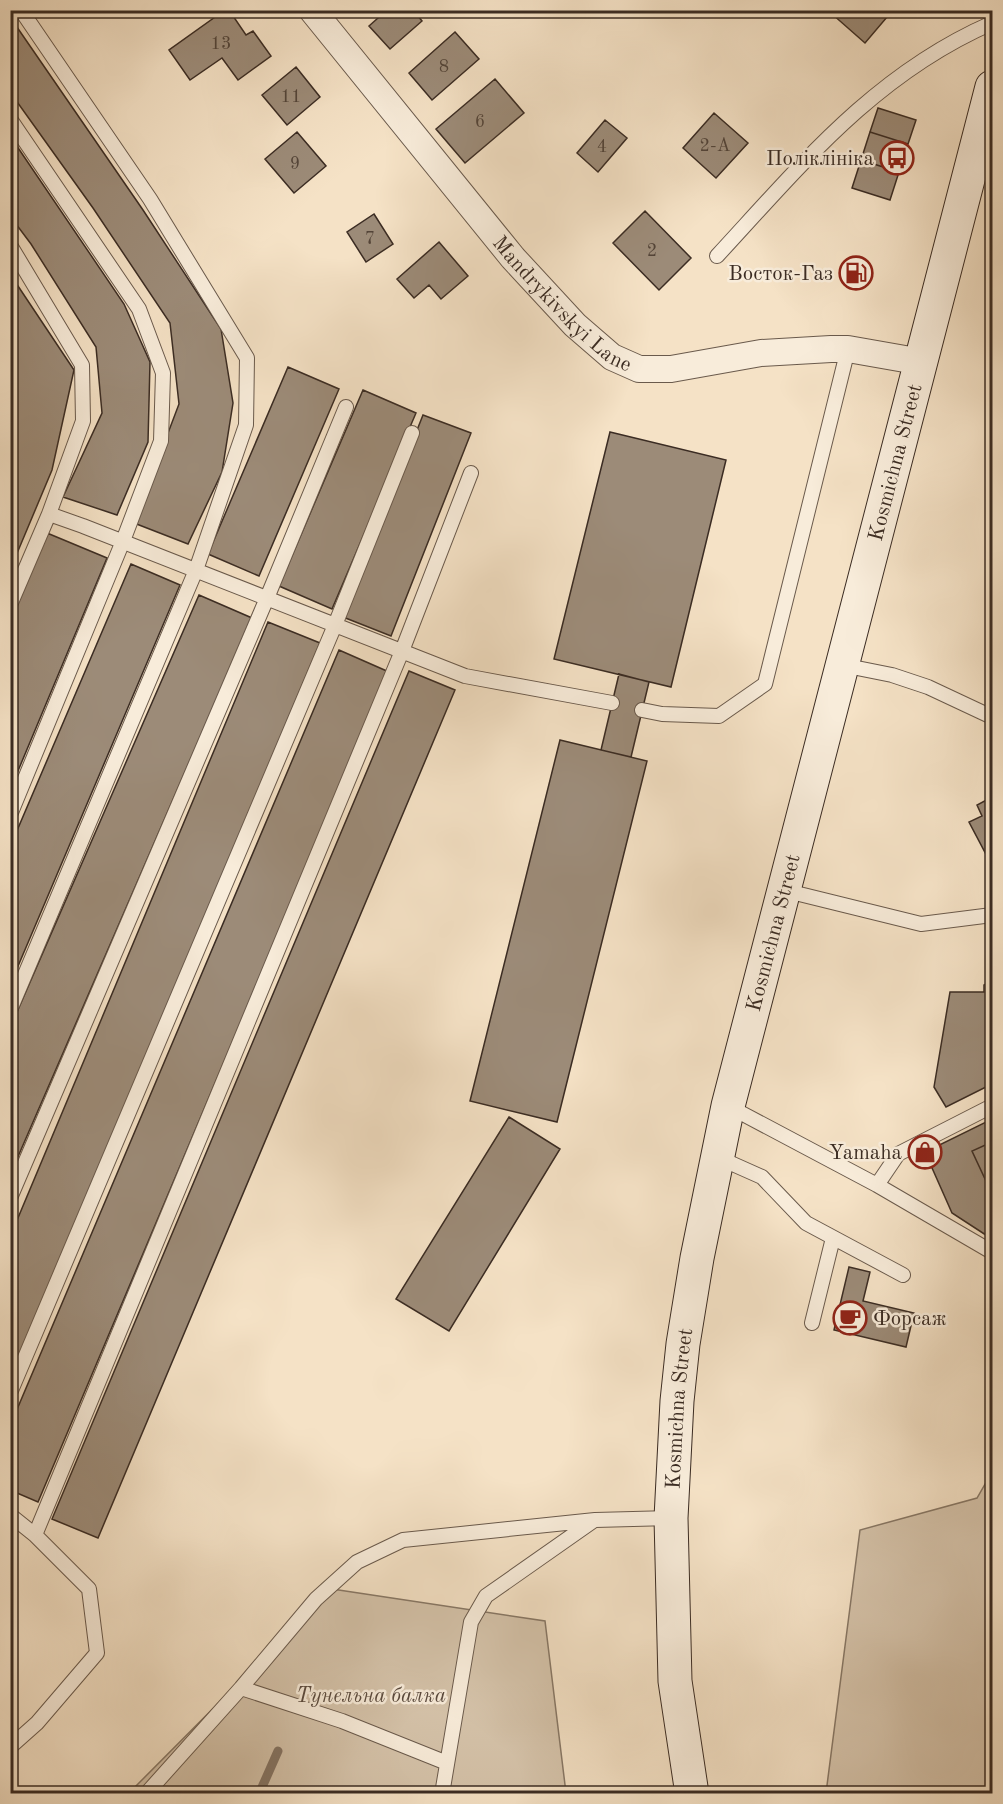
<svg xmlns="http://www.w3.org/2000/svg" width="1003" height="1804" font-family="'Old Standard TT',serif">
<style>
.green{fill:#d5c3aa;stroke:#887866;stroke-width:1.5}
.lines{fill:none;stroke-linecap:round;stroke-linejoin:round}
.stream{stroke:#857464;stroke-width:9}
.building{fill:#9c8b78;stroke:#3b2c23;stroke-width:1.5}
.lane-casing{stroke:#6a5a4c;stroke-width:16}
.street-casing{stroke:#6a5a4c;stroke-width:28}
.secondary-casing{stroke:#3b2c23;stroke-width:35}
.lane{stroke:#f8ecda;stroke-width:14}
.street{stroke:#f8ecda;stroke-width:26}
.secondary{stroke:#f8ecda;stroke-width:33}
.labels{text-anchor:middle;stroke-width:5;stroke-linejoin:round;paint-order:stroke}
.number-label{font-size:18px;fill:#534438}
.poi-label{font-size:21px;fill:#3b2c23;stroke:#f8ecda;text-anchor:end}
.street-label{font-size:21px;fill:#3b2c23;stroke:#f8ecda}
.park-label{font-size:21px;font-style:italic;fill:#5a4a3e;stroke:#f8ecda}
</style>
<rect width="100%" height="100%" fill="#f5e2c6"/>
<filter id="stains"><feTurbulence type="fractalNoise" baseFrequency=".00333" numOctaves="4"/><feColorMatrix values="0 0 0 0 .2 0 0 0 0 .09 0 0 0 0 .02 0 0 0 .5 -.17"/></filter>
<radialGradient id="worn" r=".72"><stop offset=".6" stop-color="#630" stop-opacity="0"/><stop offset="1" stop-color="#630" stop-opacity=".3"/></radialGradient>
<path class="green" d="M992 1472V1793H826L860 1530 977 1498Z
M332 1589 545 1621 566 1793 128 1794Z"/>
<g class="lines">
<path class="stream" d="M259 1794 278 1751"/>
</g>
<path class="building" d="M225 10H229L246 35 253 31 271 56 238 80 222 58 190 80 169 50Z
M387 10H413L422 21 390 49 369 26Z
M835 10H893L865 43 832 14Z
M10 17 143 210 221 329 233 403 222 472 188 544 134 523 179 404 170 323 93 208 10 92Z
M455 32 479 59 432 100 409 73Z
M296 67 320 97 287 125 262 95Z
M495 79 524 113 465 163 436 129Z
M878 108 916 120 908 144 870 132Z
M714 113 748 143 716 178 683 148Z
M605 120 627 138 598 172 577 153Z
M297 132 326 166 294 193 265 159Z
M870 132 908 144 899 172 861 160Z
M10 136 124 304 150 362 148 442 117 515 63 497 102 413 96 347 31 244 10 216Z
M861 160 899 172 890 200 852 188Z
M645 211 691 258 659 290 613 243Z
M374 214 393 244 366 262 347 232Z
M439 242 468 276 441 299 429 285 414 298 397 279Z
M10 274 74 370 52 470 10 570V382L13 371 10 367Z
M288 367 339 389 259 576 208 554Z
M363 390 416 413 332 609 279 586Z
M423 415 471 433 391 636 343 617Z
M610 432 726 460 671 687 554 659Z
M47 533 107 558 10 790V620Z
M131 564 180 585 10 985V847Z
M199 595 252 618 10 1175V1028Z
M268 622 320 643 10 1381V1237Z
M339 650 389 672 38 1502 10 1490V1426Z
M409 671 455 690 98 1538 52 1519Z
M619 674 649 682 631 757 601 750Z
M560 740 647 761 557 1122 470 1101Z
M992 797V855L988 858 969 822 982 816 977 805Z
M992 981V1084L946 1107 934 1087 950 992H984V985Z
M509 1117 560 1149 449 1331 396 1299Z
M986 1122 992 1126V1142L972 1151 992 1194V1239L952 1213 925 1152Z
M992 1142V1194L972 1151Z
M849 1267 870 1272 863 1301 914 1313 906 1347 834 1330Z"/>
<g class="lines">
<g class="lane-casing">
<path id="lane" d="M10 119 139 309 163 373 161 441 123 541 10 815
M10 245 82 365 83 421 49 514
M717 256C802 164 875 74 992 23
M10 605 49 514 83 526 465 676 612 703
M842 665 892 675 928 687 992 717
M642 710 662 714 719 716 765 684 848 349
M783 890 921 924 992 915
M10 1010 196 570 246 425 247 358 150 199 21 10
M728 1106 877 1185 898 1154 992 1106
M717 1157 762 1177 806 1223 903 1275
M877 1185 992 1252
M10 1198 267 598 346 407
M812 1323 833 1238
M10 1393 335 625 412 433
M10 1515 35 1535 89 1589 97 1653 37 1723 10 1747
M35 1535 402 651 471 473
M241 1688 342 1721 447 1763
M146 1794 241 1688 316 1599 357 1562 403 1540 595 1520 671 1518
M442 1794 471 1622 486 1596 593 1521"/>
</g>
<g class="street-casing">
<g id="street">
<path id="s1" d="M312 10 513 258 575 325 612 357 639 369H671L761 353 831 349H848L922 362"/>
</g>
</g>
<g class="secondary-casing">
<g id="secondary">
<path id="s2" d="M692 1794 675 1681 671 1518 677 1401 683 1344 697 1258 728 1106 992 87"/>
</g>
</g>
<use href="#lane" class="lane"/>
<use href="#street" class="street"/>
<use href="#secondary" class="secondary"/>
</g>
<defs>
<g id="bus-ring" transform="scale(1.725)"><circle r="9.5" fill="#f8ecda" stroke="#8f2418" stroke-width="1.5"/><path d="M-5-6H5V4H4V6H2V4H-2V6H-4V4H-5ZM-3.5-4V0h7V-4ZM-3.5 1.2v1.5H-2V1.2ZM2 1.2v1.5H3.5V1.2Z" fill="#8f2418"/></g>
<g id="fuel-ring" transform="scale(1.725)"><circle r="9.5" fill="#f8ecda" stroke="#8f2418" stroke-width="1.5"/><path d="M-5.5-6h7V0h2V4h1.3V-2.5L3-4.5l.8-.8L6-3V5H2.5V1h-1V6h-7ZM-4.2-4.7v3.2H.2V-4.7Z" fill="#8f2418"/></g>
<g id="shop-ring" transform="scale(1.725)"><circle r="9.5" fill="#f8ecda" stroke="#8f2418" stroke-width="1.5"/><path d="M-5-2.5h2.3a2.7 3.5 0 0 1 5.4 0H5L5.5 6h-11ZM-1.5-2.5h3a1.5 2.3 0 0 0-3 0Z" fill="#8f2418"/></g>
<g id="cafe-ring" transform="scale(1.725)"><circle r="9.5" fill="#f8ecda" stroke="#8f2418" stroke-width="1.5"/><path d="M-5.5-4.5H6V0H3Q3 3.5 0 3.5H-2.5Q-5.5 3.5-5.5 0ZM3-3.2v2h1.7v-2ZM-6 4.5H4V6H-6Z" fill="#8f2418"/></g>
</defs>
<g fill-rule="evenodd">
<use href="#bus-ring" x="897" y="158"/>
<use href="#fuel-ring" x="856" y="273"/>
<use href="#shop-ring" x="925" y="1152"/>
<use href="#cafe-ring" x="850" y="1318"/>
</g>
<g class="labels">
<g class="number-label">
<text x="221" y="49">13</text>
<text x="444" y="72">8</text>
<text x="291" y="102">11</text>
<text x="480" y="127">6</text>
<text x="715" y="151">2-А</text>
<text x="602" y="152">4</text>
<text x="295" y="169">9</text>
<text x="370" y="244">7</text>
<text x="652" y="256">2</text>
</g>
<g class="poi-label">
<text x="874" y="165">Поліклініка</text>
<text x="833" y="280">Восток-Газ</text>
<text x="902" y="1159">Yamaha</text>
<text x="873" y="1325" text-anchor="start">Форсаж</text>
</g>
<g class="street-label">
<text dy="7" stroke="none"><textPath href="#s1" startOffset="387">Mandrykivskyi Lane</textPath></text>
<text dy="7" stroke="none"><textPath href="#s2" startOffset="1359">Kosmichna Street</textPath></text>
<text dy="7" stroke="none"><textPath href="#s2" startOffset="873">Kosmichna Street</textPath></text>
<text dy="7" stroke="none"><textPath href="#s2" startOffset="387">Kosmichna Street</textPath></text>
</g>
<g class="park-label">
<text x="371" y="1702">Тунельна балка</text>
</g>
</g>
<rect width="1003" height="1804" fill="none" stroke="#f5e2c6" stroke-width="36"/>
<rect x="12" y="12" width="979" height="1780" fill="none" stroke="#3b2c23" stroke-width="3"/>
<rect x="18" y="18" width="967" height="1768" fill="none" stroke="#3b2c23" stroke-width="1.5"/>
<rect width="100%" height="100%" filter="url(#stains)"/>
<rect width="100%" height="100%" fill="url(#worn)"/>
</svg>
